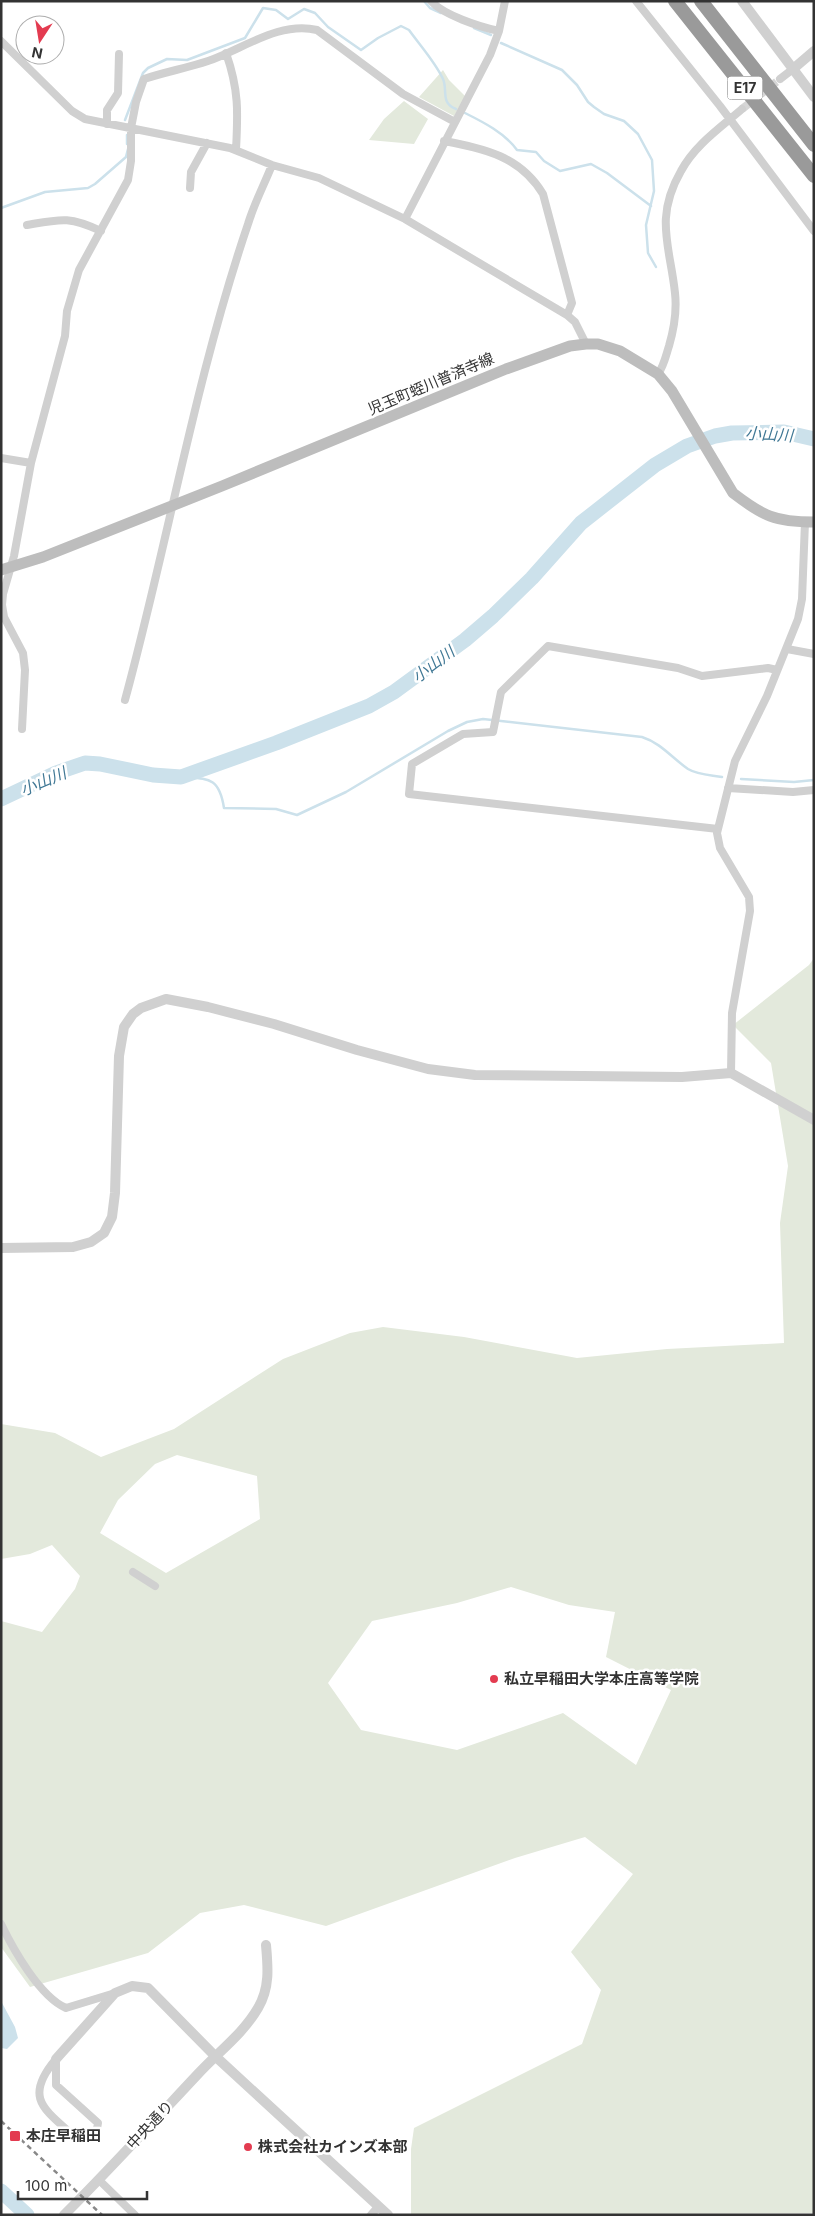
<svg xmlns="http://www.w3.org/2000/svg" width="815" height="2216" font-family="Inter,'Noto Sans JP',sans-serif">
<style>
.green{fill:#e3e9dc;fill-rule:evenodd}
.water{fill:#cce1eb}
.lines{fill:none;stroke-linecap:round;stroke-linejoin:round}
.stream{stroke:#cce1eb;stroke-width:2.5}
.river{stroke:#cce1eb;stroke-width:15}
.minor-tunnel{stroke:#d6d6d6;stroke-width:8;stroke-dasharray:8 4;stroke-linecap:butt}
.minor{stroke:#d0d0d0;stroke-width:8}
.tertiary{stroke:#d0d0d0;stroke-width:10}
.secondary{stroke:#bdbdbd;stroke-width:11}
.motorway{stroke:#9a9a9a;stroke-width:14}
.rail{stroke:#888;stroke-width:2.5;stroke-dasharray:5 4;stroke-linecap:butt}
.poi-dot{fill:#e33b50;stroke:#fff;stroke-width:2}
.labels{text-anchor:middle;stroke-width:5;stroke-linejoin:round;paint-order:stroke}
.shield{fill:#fff;stroke:#707070;stroke-width:1}
.shield-label{font-size:14px;font-weight:bold;fill:#333}
.street-label{font-size:15px;fill:#333;stroke:#fff}
.poi-label{font-size:15px;font-weight:bold;fill:#333;stroke:#fff;text-anchor:start}
.water-label{font-size:16px;font-style:italic;fill:#407895;stroke:#fff}
</style>
<rect width="100%" height="100%" fill="#fff"/>
<path class="green" d="M443 70 449 80 465 96 454 116 419 97Z
M404 101 428 119 414 144 369 140 384 119Z
M814 958V2213L411 2215V2149L414 2128 582 2044 601 1990 571 1952 633 1874 585 1837 515 1858 326 1926 244 1905 200 1913 148 1953 30 1987 1 1947V1621L42 1632 75 1589 80 1576 52 1545 30 1554 1 1559V1424L55 1433 101 1457 174 1429 283 1359 350 1333 383 1327 464 1337 577 1358 667 1349 784 1343 780 1223 788 1166 771 1063 733 1025 809 965ZM177 1455 257 1476 260 1519 166 1573 100 1533 118 1500 155 1464ZM511 1587 569 1605 615 1612 606 1657 671 1690 636 1765 563 1713 457 1750 361 1730 328 1683 372 1621 457 1603Z"/>
<path class="water" d="M1 2001 15 2027 18 2038 7 2049 1 2048Z"/>
<g class="lines">
<path class="stream" d="M424 1 430 8 441 13
M474 28 491 35
M501 43 562 70 577 85 588 102 594 107 604 114 624 121 638 134 652 160 654 191 646 225 648 253 656 267
M465 113C483 122 505 133 517 150L536 152 544 161 560 171 591 164 607 173 651 206
M125 120 143 73 148 68 167 59 187 60 245 38 263 8 276 10 288 19 304 9 315 13 328 27 361 50 378 38 401 26 409 30C419 44 436 63 443 79 448 90 440 103 456 109
M127 135V144
M1 208 45 192 88 188 95 184 126 157 128 149
M181 777C208 779 219 776 224 808L276 809 297 815 346 792 448 731 467 722 483 719 642 737C661 743 672 758 688 769 698 775 711 775 722 777
M741 779 794 782 814 780"/>
<path class="river" d="M1 799 56 773 85 763 100 764 153 775 181 777 276 743 369 706 394 692 465 640 493 616 532 578 581 523 655 465 687 446 715 436 732 433 784 432 814 439
M1 2191 27 2215"/>
<path class="minor-tunnel" d="M742 109 780 79"/>
<path class="minor" d="M431 1C443 15 480 27 499 31
M636 1 720 106 814 231
M1 41 72 111 85 119 230 148 272 165 319 178 405 219 567 315 575 322 586 344
M226 53C239 90 238 112 236 150
M780 79 793 69
M107 124V110L118 93 119 54
M444 141C485 149 520 156 543 194L572 303 567 315
M190 188 191 172 207 143
M405 219 490 55 499 31 505 1
M27 225C61 219 69 216 101 231
M658 374C664 366 666 355 669 346 674 329 677 311 675 293 670 246 654 218 681 171 695 145 720 128 742 109
M1 458 31 463
M787 649 814 654
M125 700C168 542 195 380 248 224 254 204 264 185 272 165
M22 729 25 670 23 653 4 617 2 605 3 594 14 556 31 463 65 336 67 311 79 270 128 180 131 161V128L136 102 144 79C165 72 187 68 208 61 243 49 279 21 317 30L403 94 455 122
M728 788 793 792 814 790
M718 829 409 794 412 764 463 734 493 732 501 692 548 646 678 668 702 676 768 668 777 670
M731 1073 732 1013 750 911 749 897 720 848 717 833 735 761 767 696 798 619 802 599 805 522
M133 1572 155 1586
M1 1924C13 1949 40 1997 66 2008L115 1993
M56 2059V2085L98 2123C97 2135 87 2143 75 2137 44 2109 23 2098 56 2059Z
M99 2180 135 2215
M371 2215 378 2207"/>
<path class="tertiary" d="M742 1 814 97
M793 69 814 51
M1 1248 73 1247 91 1242 104 1233 112 1217 115 1193 119 1056 124 1027 133 1014 141 1008 166 999 208 1007 274 1024 357 1050 428 1069 475 1075 682 1077 731 1073 814 1120
M56 2059 115 1993 132 1986 148 1988 215 2056 388 2215
M64 2215C110 2169 153 2122 197 2075 218 2052 243 2034 258 2008 270 1988 268 1967 266 1945"/>
<path class="secondary" d="M1 570 43 557 222 486 506 369 570 346 586 344H598L620 351 658 374 672 391 733 493C763 516 775 522 814 522"/>
<path class="motorway" d="M675 1 814 176
M701 1 814 145"/>
<path class="rail" d="M1 2121 102 2215"/>
</g>
<g class="poi-dot">
<circle cx="494" cy="1679" r="5"/>
<rect x="9" y="2130" width="12" height="12" rx="2.5"/>
<circle cx="248" cy="2147" r="5"/>
</g>
<g class="labels">
<rect class="shield" x="727.5" y="76.5" width="35" height="23" rx="4"/>
<g class="shield-label">
<text x="745" y="93">E17</text>
</g>
<g class="street-label">
<text transform="translate(431 384) rotate(-23)" y="5">児玉町蛭川普済寺線</text>
<text transform="translate(150 2125) rotate(-47)" y="5">中央通り</text>
</g>
<g class="poi-label">
<text x="504" y="1684">私立早稲田大学本庄高等学院</text>
<text x="26" y="2141">本庄早稲田</text>
<text x="258" y="2152">株式会社カインズ本部</text>
</g>
<g class="water-label">
<text transform="translate(769 434) rotate(3)" y="6">小山川</text>
<text transform="translate(433 664) rotate(-37)" y="6">小山川</text>
<text transform="translate(43 781) rotate(-23)" y="6">小山川</text>
</g>
</g>
<rect width="815" height="2216" fill="none" stroke="#333333" stroke-width="5"/>
<g transform="translate(40 40) rotate(192)"><circle r="24" fill="#ffffff" stroke="#adadad"/>
<path d="M0-4L9 19L0 12L-9 19Z" fill="#e33b50"/>
<text y="-8" font-size="14" font-weight="bold" text-anchor="middle" fill="#333333">N</text>
</g>
<path d="M18 2191v8h129v-8" fill="none" stroke="#333333" stroke-width="2.5"/>
<text x="25" y="2191" font-size="15" fill="#333333" stroke="#ffffff" stroke-width="4" paint-order="stroke">100 m</text>
</svg>
